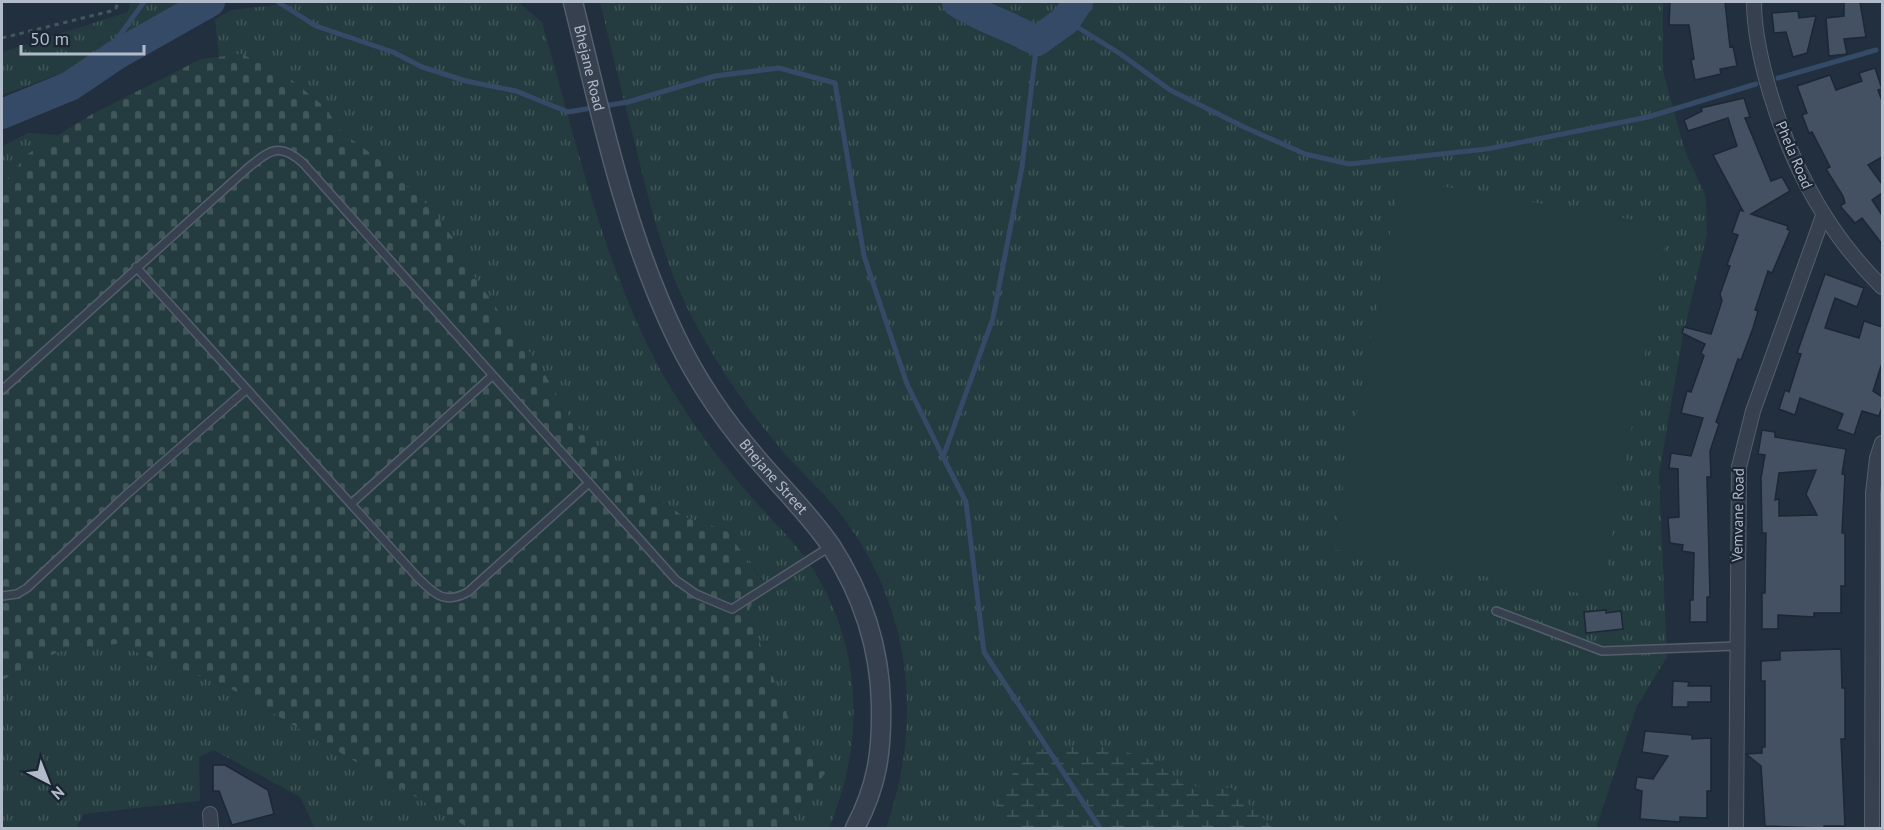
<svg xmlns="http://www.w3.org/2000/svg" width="1884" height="830" font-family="'PT Sans',sans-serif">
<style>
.grass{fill:url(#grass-tufts)}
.wetland{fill:url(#wetland-marsh)}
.cemetery{fill:url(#cemetery-stones)}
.pitch{fill:#243c3f}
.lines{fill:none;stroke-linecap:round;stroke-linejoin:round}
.stream{stroke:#354a66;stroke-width:5}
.river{stroke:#354a66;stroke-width:30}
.building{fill:#435162;stroke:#1d2735;stroke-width:1.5;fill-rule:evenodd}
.service-casing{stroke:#545e6c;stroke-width:10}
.minor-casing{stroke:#545e6c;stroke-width:16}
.tertiary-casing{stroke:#545e6c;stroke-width:21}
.path{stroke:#42595c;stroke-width:3;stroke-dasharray:4.5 4.5;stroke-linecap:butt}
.service{stroke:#36404e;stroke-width:7}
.minor{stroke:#36404e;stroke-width:14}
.tertiary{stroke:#36404e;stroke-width:18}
.labels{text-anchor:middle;stroke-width:4.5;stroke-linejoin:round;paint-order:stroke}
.street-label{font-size:15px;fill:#b2bbc9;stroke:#1b2533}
</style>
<defs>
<pattern id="grass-tufts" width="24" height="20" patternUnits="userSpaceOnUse" patternTransform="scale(1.5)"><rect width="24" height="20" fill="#243c3f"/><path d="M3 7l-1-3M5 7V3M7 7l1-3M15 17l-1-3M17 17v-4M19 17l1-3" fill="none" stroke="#415659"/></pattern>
<pattern id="wetland-marsh" width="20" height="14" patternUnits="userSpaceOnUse" patternTransform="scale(1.5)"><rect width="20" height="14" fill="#243c3f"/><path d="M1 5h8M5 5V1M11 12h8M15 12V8" fill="none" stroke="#415659"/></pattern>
<pattern id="cemetery-stones" width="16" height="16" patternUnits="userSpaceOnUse" patternTransform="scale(1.5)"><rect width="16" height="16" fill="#243c3f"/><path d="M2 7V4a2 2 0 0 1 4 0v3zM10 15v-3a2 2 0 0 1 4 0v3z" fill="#415659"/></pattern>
</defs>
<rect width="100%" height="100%" fill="#222f3e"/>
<path class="grass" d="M130 2H192L194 7 84 65 2 95V52L128 12Z
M301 2H518L542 22C573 130 598 242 647 344 673 398 709 448 748 493 770 519 795 541 813 569 863 649 865 743 829 828H784L826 772 793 730 748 612 763 581 726 530 684 517 630 478 573 423 540 366 504 319 470 270 453 238 429 207 376 157 341 132 326 108 288 77 242 54 219 57 215 19 232 10Z
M600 2H1663V71L1685 151 1706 197 1707 234 1683 335 1659 475 1667 657 1637 706 1596 828H1273L1232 789 1187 786 1149 759 1113 748 995 808 1020 828H886C923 724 912 611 845 520 827 496 804 475 784 453 749 412 719 368 694 321 664 265 650 205 635 144 623 96 611 49 600 2Z
M28 133 58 135 29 153 2 185V146Z
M117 644 228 687 469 828H315L300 797 214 750 199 757 200 801 84 814 76 828H2V680L60 651Z"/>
<path class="wetland" d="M1074 746 1113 748 1149 759 1187 786 1232 788 1273 828H1020L995 808 1010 777 1033 750Z"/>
<path class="cemetery" d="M242 54 288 77 326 108 341 132 376 157 429 207 453 238 470 270 504 319 540 366 573 423 630 477 684 517 726 530 763 582 748 612 793 730 826 772 784 828H469L228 687 117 644 60 651 2 680V185L29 153 94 113 201 59Z"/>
<path class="pitch" d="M1400 179 1668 226 1601 597 1332 549Z"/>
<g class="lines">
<path class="stream" d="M278 2 316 26 393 52 422 67 466 81 516 91 568 112 628 102 715 76 779 68 835 83 864 256 907 384 943 457
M1066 20 1122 55 1170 90 1244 127 1305 154 1349 164 1487 149 1648 117 1756 84
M1037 41 1022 167 993 318 943 457 966 502 984 652 1100 828
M95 69 144 2
M1778 78 1876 50"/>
<path class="river" d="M957 2C982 18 1010 26 1037 41L1066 20 1078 2
M2 114 70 86 116 55 210 2"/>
</g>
<path class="building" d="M1670 2H1725L1730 47 1733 46 1737 66 1720 69 1721 74 1695 80 1691 60 1694 59 1689 25H1669Z
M1844 2H1860L1866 37 1844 39 1847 54 1829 56 1826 18 1844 16Z
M1798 11 1799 18 1816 16 1807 53 1793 57 1786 32 1774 33 1772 13Z
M1875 68 1882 89 1878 90 1882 101V157L1868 165 1882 184V193L1872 200 1882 215V244L1862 218 1855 223 1840 206 1845 203 1843 196 1826 169 1830 167 1812 132 1809 133 1802 115 1807 113 1797 86 1830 75 1836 90 1862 81 1859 73Z
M1744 98 1750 117 1745 118 1771 181 1782 177 1790 191 1751 214 1788 226 1787 229 1790 231 1772 273 1768 271 1755 310 1758 311 1753 328 1741 360 1738 359 1716 422 1719 424 1710 451 1711 477H1707L1710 597H1707V622H1690V600H1693L1694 553 1682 551 1683 545 1670 543 1668 518 1679 517 1678 469 1669 468 1671 453 1691 456 1703 418 1681 413 1687 391 1691 392 1704 356 1701 353 1705 344 1682 333 1684 327 1711 334 1722 301 1720 294 1730 266 1727 265 1738 235 1732 233 1740 210 1743 211 1713 155 1737 146 1728 118 1688 131 1684 120 1702 111 1701 108Z
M1825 274 1864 288 1857 307 1835 298 1825 328 1859 338 1864 321 1882 327V363L1873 391 1882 397V407L1879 416 1862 411 1854 435 1837 429 1843 414 1800 398 1795 415 1779 409 1785 390 1789 392 1801 354 1797 353Z
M1762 430 1775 432V437L1846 449 1842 474 1845 475 1842 533H1845V586H1841V613H1814V617L1778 615V629H1762V593H1765L1766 533H1762L1761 478 1765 455 1758 454ZM1816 470 1806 494 1817 515 1779 516V499L1775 500 1779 473Z
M1606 610V613L1621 611 1623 629 1586 633 1584 612Z
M1841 649 1842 688H1845V739H1841L1845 826H1824V828L1765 826 1761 766 1746 754 1762 753V747H1765V681H1761V661L1780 660V651Z
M1673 681 1689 682 1688 686H1711V702H1688V707H1672Z
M1645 731 1692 735V739L1711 738V791H1707V818L1680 817V822L1640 819 1642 791 1635 789 1637 777 1653 779 1668 756 1642 752Z
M213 765H225L268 790 274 814 232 825 219 791H213Z"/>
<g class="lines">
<g class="service-casing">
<path id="service" d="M136 267 419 579C436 596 446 604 468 592L589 483
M2 390 249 167C270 150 280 142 303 163L676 580 696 594 732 609 831 546
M352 503 492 376
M2 596 17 594 27 588 126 495 246 390
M1496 611 1602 651 1737 646"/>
</g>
<g class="minor-casing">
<path id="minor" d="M1754 2C1754 33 1762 66 1771 96 1793 169 1827 233 1882 287
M210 814 211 828
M1736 828 1739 467 1753 411 1823 216
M1872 828 1873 493 1877 458 1882 443"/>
</g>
<g class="tertiary-casing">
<g id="tertiary">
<path id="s1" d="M573 2C601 115 625 231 676 337 699 385 731 430 766 469 788 494 812 518 831 546 862 594 880 649 881 705 882 753 877 786 855 828"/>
</g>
</g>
<path class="path" d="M2 38 111 11 116 8 118 2"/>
<use href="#service" class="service"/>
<use href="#minor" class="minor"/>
<use href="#tertiary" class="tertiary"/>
</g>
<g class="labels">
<g class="street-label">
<text dy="5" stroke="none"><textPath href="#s1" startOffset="68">Bhejane Road</textPath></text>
<text transform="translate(1794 155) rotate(67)" y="5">Phela Road</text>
<text dy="5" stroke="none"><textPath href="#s1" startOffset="522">Bhejane Street</textPath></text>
<text transform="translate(1738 515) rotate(-89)" y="5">Vemvane Road</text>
</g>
</g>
<rect width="1884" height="830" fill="none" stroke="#b2bbc9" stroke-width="6"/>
<g transform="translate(48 782) rotate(138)" stroke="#1b2533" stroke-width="4.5" paint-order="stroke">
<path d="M0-4.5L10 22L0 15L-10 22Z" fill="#b2bbc9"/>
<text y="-9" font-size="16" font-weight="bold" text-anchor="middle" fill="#b2bbc9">N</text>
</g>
<path d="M21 45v9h123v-9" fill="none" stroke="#b2bbc9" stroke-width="3"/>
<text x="30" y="45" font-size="18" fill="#b2bbc9" stroke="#1b2533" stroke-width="4.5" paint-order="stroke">50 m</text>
</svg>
